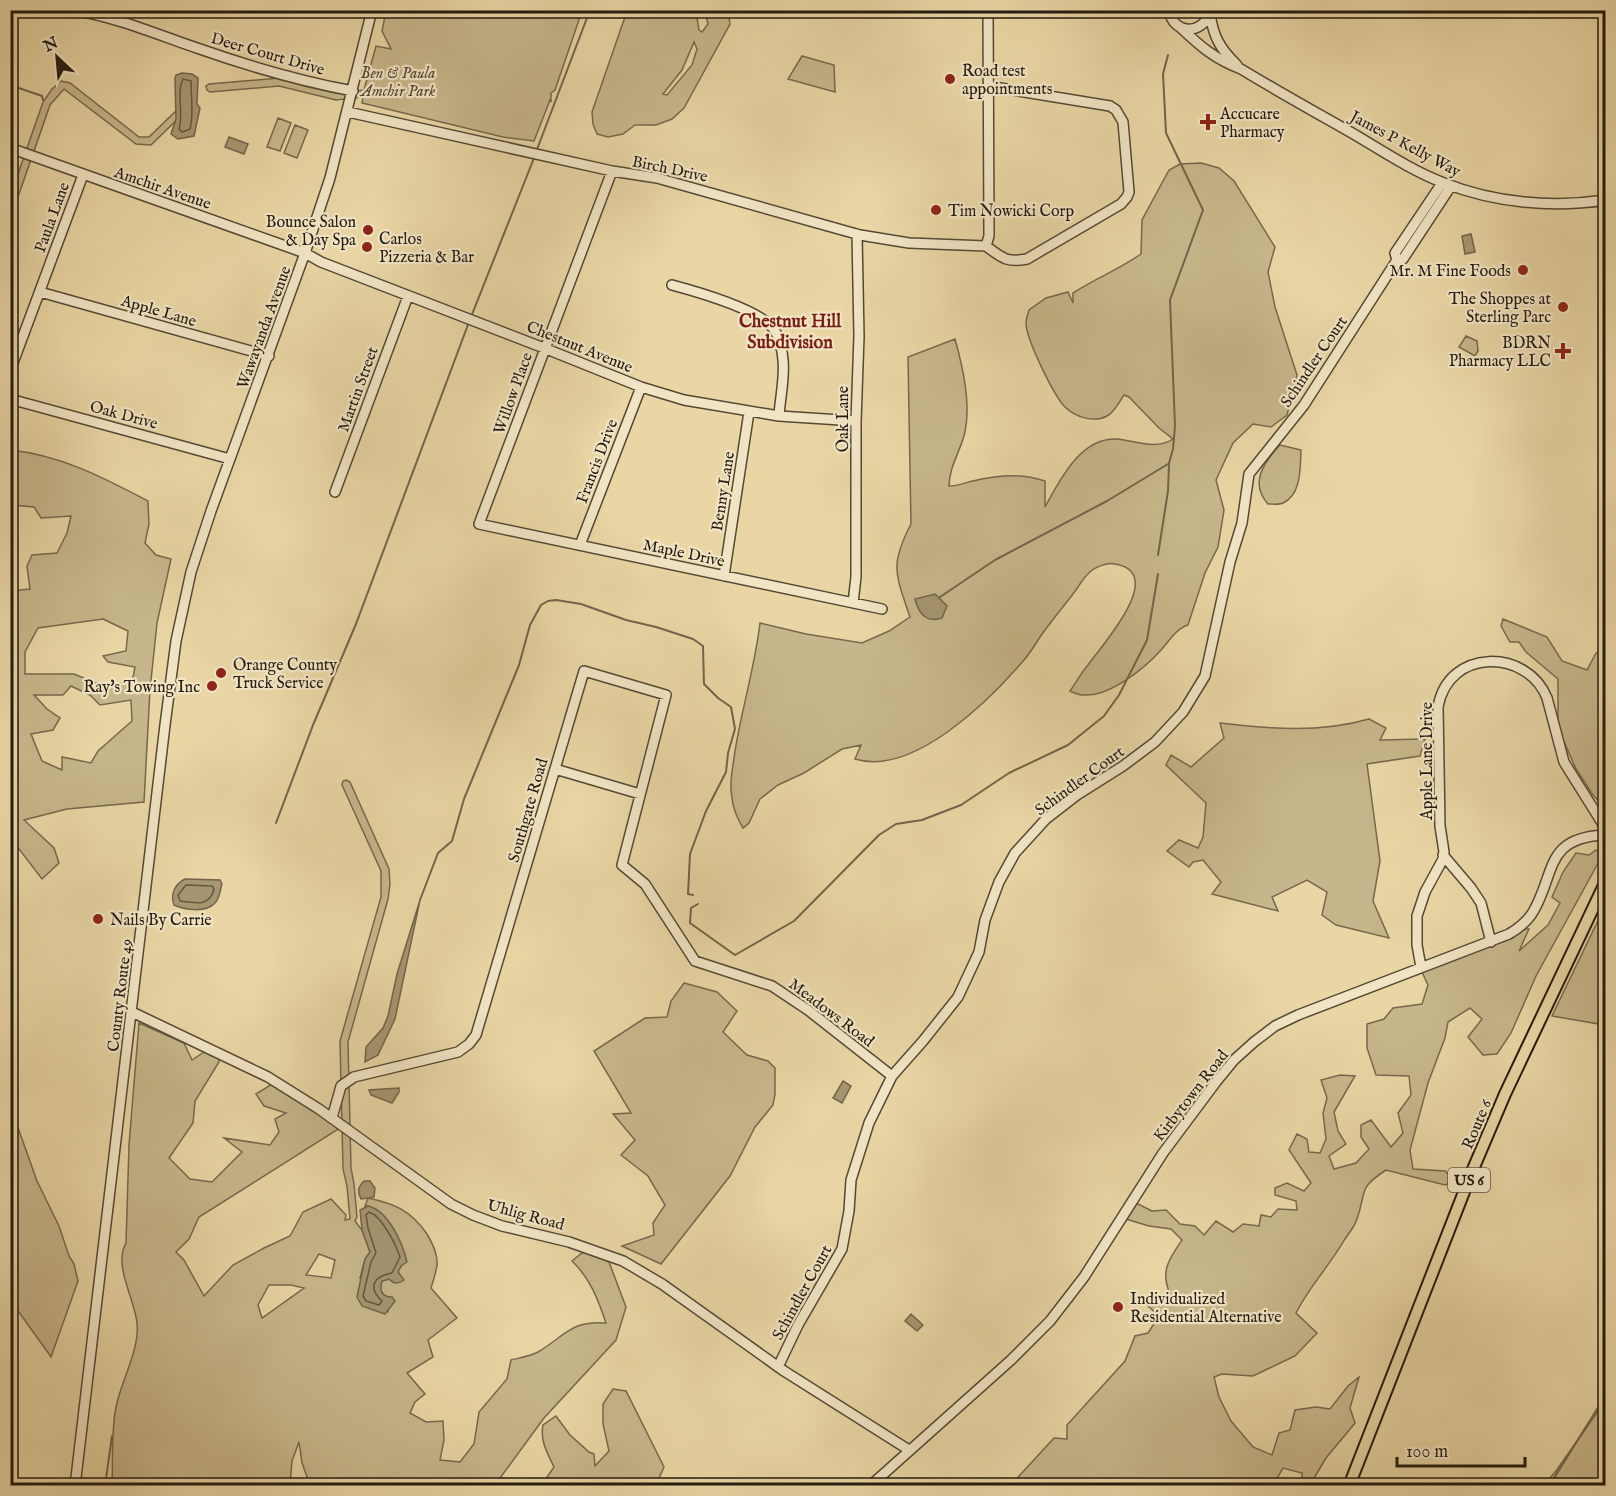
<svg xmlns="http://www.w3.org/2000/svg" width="1616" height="1496" font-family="'IM FELL English',serif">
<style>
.green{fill:#c7b68b;stroke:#75684e;stroke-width:1.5;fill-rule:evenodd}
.water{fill:#a69672;stroke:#72644b;stroke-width:1.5}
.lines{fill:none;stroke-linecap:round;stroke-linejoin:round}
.shore{stroke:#645841;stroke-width:1.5}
.stream{stroke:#72644b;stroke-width:2}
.minor-casing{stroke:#544935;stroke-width:12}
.major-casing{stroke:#231a10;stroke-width:14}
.minor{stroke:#f1e4c4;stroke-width:9}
.major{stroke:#e9d6a4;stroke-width:10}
.poi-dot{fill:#8f2418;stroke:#f1e4c4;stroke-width:2}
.labels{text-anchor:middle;stroke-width:4.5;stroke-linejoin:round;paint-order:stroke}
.shield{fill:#f1e4c4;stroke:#615746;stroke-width:1.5}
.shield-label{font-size:15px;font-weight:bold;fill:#231a10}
.street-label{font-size:16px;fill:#231a10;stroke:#f1e4c4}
.poi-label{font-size:16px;fill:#231a10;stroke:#f1e4c4;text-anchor:start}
.park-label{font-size:16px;font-style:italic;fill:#544935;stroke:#f1e4c4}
.neighbourhood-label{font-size:18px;font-weight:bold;fill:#7a1f14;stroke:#f1e4c4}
</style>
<rect width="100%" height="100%" fill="#e9d6a4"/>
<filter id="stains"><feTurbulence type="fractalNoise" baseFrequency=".00333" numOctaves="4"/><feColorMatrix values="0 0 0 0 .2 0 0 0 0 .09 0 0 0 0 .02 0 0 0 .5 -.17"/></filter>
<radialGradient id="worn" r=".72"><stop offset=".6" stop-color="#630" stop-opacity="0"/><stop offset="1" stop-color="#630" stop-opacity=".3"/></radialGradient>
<path class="green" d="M386 11H582L555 90 551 93V101L550 100 534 141 503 137 362 103 363 97 336 100 279 86 210 92 207 90 206 86 209 84 279 78 336 93 364 90 376 46 391 49 382 31Z
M627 11H696L699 30 702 32 708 24 705 11H728L730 24 684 108 672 119 656 125H635L623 134 608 137 597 134 593 124 592 112ZM694 42 697 49 692 65 667 95 663 94 682 70Z
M802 56 834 65 835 92 788 79Z
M61 81 70 83 139 137H149L181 106 186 111 151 145 136 144 64 89 50 105 11 217V194L43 102 52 89Z
M278 118 291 123 280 151 267 147Z
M295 125 308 130 297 158 284 153Z
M1201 163 1219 168 1234 181 1275 247 1268 272 1275 307 1297 375 1287 415 1271 427 1253 424 1233 443 1216 480 1224 510 1218 547 1205 573 1188 625C1177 628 1169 641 1162 649 1145 668 1110 697 1083 695 1079 695 1074 693 1070 691 1076 683 1081 673 1088 665 1102 645 1168 573 1115 564 1108 562 1095 567 1090 572 1084 577 1080 584 1076 590 1064 606 1051 621 1040 637 1035 645 1030 653 1024 660 990 700 913 777 855 759L861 745 842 749 804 773 778 785 760 799 749 823 743 828C737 818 733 809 732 798 729 782 733 767 735 751 742 708 755 666 760 623L806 634 862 643 889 631 910 617C896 575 889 566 911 524L908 357 955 339C963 368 971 403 965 432 961 450 949 467 949 486 958 486 964 483 973 481 999 475 1019 473 1045 481V507C1061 478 1083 432 1124 440 1141 443 1158 449 1173 439L1159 428 1129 397 1124 395C1119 402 1115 412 1107 416 1094 423 1075 417 1065 407 1054 396 1026 339 1026 323 1026 319 1028 314 1029 310L1046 298 1068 292 1073 303V293C1096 278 1120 269 1141 254L1142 220 1169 170 1180 164Z
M1466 336 1477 341 1478 351 1475 356 1459 347Z
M1280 445 1301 450C1300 467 1302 494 1283 503 1279 505 1272 504 1268 504 1249 483 1264 462 1280 445Z
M10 450C61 455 104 478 148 501L149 524 145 543 156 555 171 559 157 623 150 690 144 802 67 809 24 820 54 848 59 863 42 879 16 845 11 843V591L30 589 27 566 32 555 57 553 67 533 71 516 41 518 34 507 11 505ZM103 619 128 631 126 651 103 656 108 662 135 667 132 683H96L74 674H25V652L38 628ZM71 686 90 695 100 705 131 700 132 721 98 751 91 763 62 757V770L42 761 31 734 53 730 60 718 47 709 34 695H63Z
M1503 619 1547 637 1562 661 1587 670 1596 653 1605 650V808L1593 795 1576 769 1558 728V679L1526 652 1519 642H1510L1501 626Z
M1369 719 1386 728 1380 740 1425 739 1420 756 1367 764 1380 861 1373 901 1389 938 1336 925 1322 915 1327 892 1307 880 1272 897 1278 911 1212 894 1221 882 1203 860 1193 862 1189 867 1167 851 1179 840 1198 848 1203 837 1206 803 1166 765 1171 755 1191 767 1224 738 1220 723C1270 729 1321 733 1369 719Z
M346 780 350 782 389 869 390 884 388 899 348 1042 351 1168 354 1184 357 1217 355 1221 362 1230 370 1252 365 1259 360 1278 388 1311 386 1297C380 1292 379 1289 382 1281L389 1279 394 1283 403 1280 398 1272 401 1266 368 1206H365L368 1198C396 1204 411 1211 427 1234 433 1244 438 1254 437 1265 436 1273 433 1281 431 1288L457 1318 428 1340 433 1357 407 1373 425 1394 415 1402 410 1413 426 1422 443 1421 444 1440 440 1460 460 1462 474 1444 479 1412 507 1379 511 1360C519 1358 531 1356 538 1352 565 1336 571 1320 606 1323 598 1299 590 1278 572 1261L587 1249 609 1262 626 1307 616 1340 544 1418 495 1485H310L302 1463 299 1442 292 1461 290 1485 112 1486C113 1460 111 1432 116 1407 121 1381 140 1349 137 1323 135 1300 113 1265 126 1243L129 1145 139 1023 184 1043 192 1060 210 1048 220 1052 219 1062 195 1101 193 1123 169 1158 190 1179 212 1182 242 1152 224 1138 270 1145 279 1132 275 1119 286 1113 264 1106 256 1094 277 1081 340 1128 199 1217 189 1239 176 1252 184 1260 204 1296 233 1265 264 1248 290 1236 303 1212 331 1199 346 1215 345 1220 350 1219 347 1186 343 1169 340 1041 381 897V871L342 785 343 781ZM319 1254 335 1260 331 1278 306 1275ZM269 1285H291L304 1288 262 1318 258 1305Z
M1596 850 1602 856 1536 976 1511 1033 1497 1054 1483 1055 1468 1037 1482 1019 1470 1008 1448 1022 1445 1038 1428 1083 1410 1150 1413 1169 1445 1171 1455 1181 1445 1185 1386 1170C1357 1189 1367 1191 1357 1219 1355 1226 1349 1233 1345 1239 1330 1265 1309 1287 1296 1313L1317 1333 1295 1356 1253 1376 1222 1374 1214 1377 1219 1397 1231 1421 1253 1447 1272 1455 1279 1433 1290 1430 1295 1410 1316 1407 1330 1409 1348 1386 1359 1377 1350 1408 1355 1423 1326 1458 1310 1485H1302V1473L1283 1468 1273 1485 1010 1486 1054 1438 1067 1439V1425L1125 1361 1135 1336 1148 1333 1159 1316 1147 1305 1170 1294C1160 1271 1169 1259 1182 1240L1171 1229 1149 1226 1126 1219 1136 1203 1152 1211 1166 1210 1180 1224 1195 1226 1204 1235 1216 1221 1233 1232 1243 1224 1259 1226 1261 1215 1271 1217 1278 1209 1297 1210 1296 1201 1275 1195V1188L1287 1183 1304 1191 1311 1183 1289 1150 1297 1134 1307 1139 1309 1152 1320 1153 1326 1139 1323 1113 1327 1098 1321 1080 1340 1075 1355 1076 1334 1112 1338 1131 1346 1144 1329 1156 1334 1169 1356 1163 1369 1149 1361 1137V1125L1371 1120 1391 1147 1403 1133 1398 1113 1411 1095 1409 1076 1376 1075 1367 1048V1024L1384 1019 1393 1008 1422 1004 1428 985 1421 970 1474 948 1483 949C1498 932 1507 929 1529 929L1519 951 1548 925 1560 903 1552 897 1563 872 1576 853 1589 855Z
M1605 906V1025L1552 1016Z
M684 983 717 992 737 1011 723 1032 747 1055 768 1061 775 1068V1094L773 1105 755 1127 730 1176 661 1264 622 1246 654 1235 653 1223 665 1205 648 1176 621 1155 635 1140 613 1114 631 1113 594 1051 645 1018 667 1017 671 1001Z
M10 1124 17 1125 37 1181 59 1226 69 1256 74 1264 78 1281 51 1357 11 1301Z
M613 1389 626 1391 664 1467 656 1485 556 1486V1482L543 1483 554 1467C547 1452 540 1441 543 1425L556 1416 570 1435 589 1452 594 1454 595 1466 609 1451 603 1424V1404Z
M1605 1401V1485H1544L1556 1471Z"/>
<path class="water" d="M182 73 192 74 198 78 197 104 200 108 194 136 178 139 171 134 176 119 175 78 176 75Z
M229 137 248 144 244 154 225 147Z
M1471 234 1475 252 1465 254 1462 236Z
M935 594 947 606 942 618C926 623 919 614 915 599Z
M185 879 220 880 222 884C220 890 220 898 215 903 206 913 185 910 174 905 170 894 175 884 185 879Z
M420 900 395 1019 378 1055 365 1062 366 1047 383 1028 388 1016 397 974Z
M843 1081 851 1086 842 1103 833 1098Z
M399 1088V1092L392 1103 371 1095 369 1090Z
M364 1181H370L375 1188 374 1197 361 1199C357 1191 358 1187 364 1181Z
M368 1206C388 1210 403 1244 407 1262L401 1266 398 1272 404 1280C398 1284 395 1284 389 1279L382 1281C379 1291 382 1297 392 1297L395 1301 385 1314 362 1306 357 1297 365 1259 370 1252 362 1230 360 1210Z
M911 1314 923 1325 917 1331 905 1321Z"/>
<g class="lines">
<path class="shore" d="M183 79 191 81C191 98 194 114 190 129L182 132 179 129C184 113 176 92 183 79Z
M186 885 212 886 214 889C210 907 195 903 180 901L178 895Z
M369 1212C382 1216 396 1245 400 1257L392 1273C374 1276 367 1287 382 1301L379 1305 366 1301 363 1296 371 1262 376 1253 368 1228 366 1215Z"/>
<path class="stream" d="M10 85 42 96 43 100
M536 152 590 10
M471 317 534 158
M1158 555 1168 491 1169 463 1173 449 1175 426 1170 300 1203 210 1166 133 1163 74 1168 55
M940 597 995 560 1107 501 1168 464
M276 823 313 725 356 624 469 322
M420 900 438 853 452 841 464 799 519 665 530 625 541 605 548 601 556 600 581 604 626 620 656 627 693 639 703 646 704 684 718 698 731 707 735 729 728 753 726 772 706 811 690 854 688 894 693 895
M698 904 691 908 690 923 735 955 794 921 879 835 896 824 922 820 961 805 1009 773 1068 745 1104 716 1119 695 1147 640 1158 574
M105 1486 112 1436
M1549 1486 1599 1406 1606 1399"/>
<g class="minor-casing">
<path id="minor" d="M73 10C116 17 156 34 197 48 248 66 299 81 353 91
M1169 10C1173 35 1202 35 1210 13
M1210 13C1213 36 1220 49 1237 65
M1181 28C1201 47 1215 59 1241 69 1277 91 1315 112 1352 133 1381 150 1412 171 1444 183 1495 203 1552 208 1606 200
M348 112 612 171 657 178 860 235 909 243 986 246
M10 148 305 253 321 262 544 348 641 387 684 400 779 416 856 421
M612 171 479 524 882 609
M986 246C1002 258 1007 263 1027 259L1121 204 1127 197 1129 192 1123 122 1116 110 1110 106 988 86
M986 246 989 236 988 10
M1397 260 1395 253 1442 183
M672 285C698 292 751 307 770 325 779 333 782 349 783 360 785 378 780 398 779 416
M40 292 269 356
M10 371 83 175
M10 399 230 459
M335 492 408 296
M580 545 641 387
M724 576 749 412
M853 603 856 577V421L859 336 857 234
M555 769 640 794
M1443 855 1471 888 1481 903 1491 942
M1421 967 1417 945V916L1425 892 1443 859 1444 852 1440 826 1438 707C1448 648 1527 648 1547 698L1564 762 1606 829
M132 1012 268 1077 319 1109 451 1204 473 1215 502 1226 569 1242 623 1261 662 1284 784 1371 909 1450
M332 1118 341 1086 354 1077 458 1052 469 1044 476 1035 584 671 666 695 622 865 645 884 695 961 772 986 808 1010 892 1076
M778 1367 798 1325 842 1249 849 1211 851 1180 869 1123 892 1076 923 1041 958 997 979 952 985 920 999 882 1015 853 1046 819 1077 795 1123 766 1155 742 1183 712 1205 676 1230 562 1242 523 1249 474 1304 405 1397 260 1403 259 1451 186
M75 1486 165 725 176 641 191 572 211 511 305 253 330 178 372 10
M870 1486 1011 1360 1050 1321 1084 1277 1163 1153 1216 1082 1234 1060 1254 1042 1275 1026 1298 1015 1509 934C1519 928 1527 922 1533 912 1556 873 1544 837 1606 835"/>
</g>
<g class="major-casing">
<path id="major" d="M1349 1486 1471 1174 1505 1094 1606 881"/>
</g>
<use href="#minor" class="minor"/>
<use href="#major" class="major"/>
</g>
<g class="poi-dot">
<circle cx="950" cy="79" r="6"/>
<path d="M1205 113h6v6h6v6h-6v6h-6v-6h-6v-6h6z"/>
<circle cx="936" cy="210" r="6"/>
<circle cx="368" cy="230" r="6"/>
<circle cx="367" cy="247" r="6"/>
<circle cx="1523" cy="270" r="6"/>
<circle cx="1563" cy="307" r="6"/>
<path d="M1560 342h6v6h6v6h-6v6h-6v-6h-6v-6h6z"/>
<circle cx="221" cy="673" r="6"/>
<circle cx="212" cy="686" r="6"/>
<circle cx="98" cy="919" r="6"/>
<circle cx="1118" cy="1307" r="6"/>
</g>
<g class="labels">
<rect class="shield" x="1448" y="1168" width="42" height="24" rx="4.5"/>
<g class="shield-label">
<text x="1469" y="1185">US 6</text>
</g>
<g class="street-label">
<text transform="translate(268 53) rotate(16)" y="6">Deer Court Drive</text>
<text transform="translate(1406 143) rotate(28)" y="6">James P Kelly Way</text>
<text transform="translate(670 168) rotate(12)" y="6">Birch Drive</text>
<text transform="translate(163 187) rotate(19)" y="6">Amchir Avenue</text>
<text transform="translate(51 217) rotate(-70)" y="6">Paula Lane</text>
<text transform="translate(159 310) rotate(16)" y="6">Apple Lane</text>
<text transform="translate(263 327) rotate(-70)" y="6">Wawayanda Avenue</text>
<text transform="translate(580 346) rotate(22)" y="6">Chestnut Avenue</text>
<text transform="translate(1313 361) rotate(-56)" y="6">Schindler Court</text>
<text transform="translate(357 389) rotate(-70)" y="6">Martin Street</text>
<text transform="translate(512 393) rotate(-70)" y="6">Willow Place</text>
<text transform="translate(124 414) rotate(15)" y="6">Oak Drive</text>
<text transform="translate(842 419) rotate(-90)" y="6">Oak Lane</text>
<text transform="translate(596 461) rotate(-69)" y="6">Francis Drive</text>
<text transform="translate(722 491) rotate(-81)" y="6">Benny Lane</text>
<text transform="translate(684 552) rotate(12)" y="6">Maple Drive</text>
<text transform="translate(1426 761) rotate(-90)" y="6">Apple Lane Drive</text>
<text transform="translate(1079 780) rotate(-36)" y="6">Schindler Court</text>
<text transform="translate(527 810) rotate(-74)" y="6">Southgate Road</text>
<text transform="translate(119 995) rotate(-83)" y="6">County Route 49</text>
<text transform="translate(832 1012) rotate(37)" y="6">Meadows Road</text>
<text transform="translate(1190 1095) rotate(-52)" y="6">Kirbytown Road</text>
<text transform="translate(1476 1124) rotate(-67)" y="6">Route 6</text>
<text transform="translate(526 1214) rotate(15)" y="6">Uhlig Road</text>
<text transform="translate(801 1292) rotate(-61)" y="6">Schindler Court</text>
</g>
<g class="poi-label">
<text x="962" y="76">Road test<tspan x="962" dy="18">appointments</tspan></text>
<text x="1220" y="119">Accucare<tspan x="1220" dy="18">Pharmacy</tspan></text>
<text x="948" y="216">Tim Nowicki Corp</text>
<text x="356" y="227" text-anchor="end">Bounce Salon<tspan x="356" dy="18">&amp; Day Spa</tspan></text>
<text x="379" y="244">Carlos<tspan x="379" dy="18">Pizzeria &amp; Bar</tspan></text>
<text x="1511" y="276" text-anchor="end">Mr. M Fine Foods</text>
<text x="1551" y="304" text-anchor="end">The Shoppes at<tspan x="1551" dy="18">Sterling Parc</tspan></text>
<text x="1551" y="348" text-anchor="end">BDRN<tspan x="1551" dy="18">Pharmacy LLC</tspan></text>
<text x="233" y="670">Orange County<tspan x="233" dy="18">Truck Service</tspan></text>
<text x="200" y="692" text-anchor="end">Ray's Towing Inc</text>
<text x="110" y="925">Nails By Carrie</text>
<text x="1130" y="1304">Individualized<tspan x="1130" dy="18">Residential Alternative</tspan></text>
</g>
<g class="park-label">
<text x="398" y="78">Ben &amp; Paula<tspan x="398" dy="18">Amchir Park</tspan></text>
</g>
<g class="neighbourhood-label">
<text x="790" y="327">Chestnut Hill<tspan x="790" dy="21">Subdivision</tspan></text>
</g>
</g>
<rect width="1616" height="1496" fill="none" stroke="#e9d6a4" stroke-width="36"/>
<rect x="12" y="12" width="1592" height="1472" fill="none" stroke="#231a10" stroke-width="3"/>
<rect x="18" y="18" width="1580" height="1460" fill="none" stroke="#231a10" stroke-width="1.5"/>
<g transform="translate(57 57) rotate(334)" stroke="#f1e4c4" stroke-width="4.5" paint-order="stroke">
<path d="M0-4.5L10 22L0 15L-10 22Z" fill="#231a10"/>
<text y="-9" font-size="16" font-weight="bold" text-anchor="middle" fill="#231a10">N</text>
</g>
<path d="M1397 1457v9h128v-9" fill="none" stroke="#231a10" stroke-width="3"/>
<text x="1406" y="1457" font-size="18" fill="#231a10" stroke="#f1e4c4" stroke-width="4.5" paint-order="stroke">100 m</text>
<rect width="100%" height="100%" filter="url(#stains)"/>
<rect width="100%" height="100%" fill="url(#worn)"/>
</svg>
